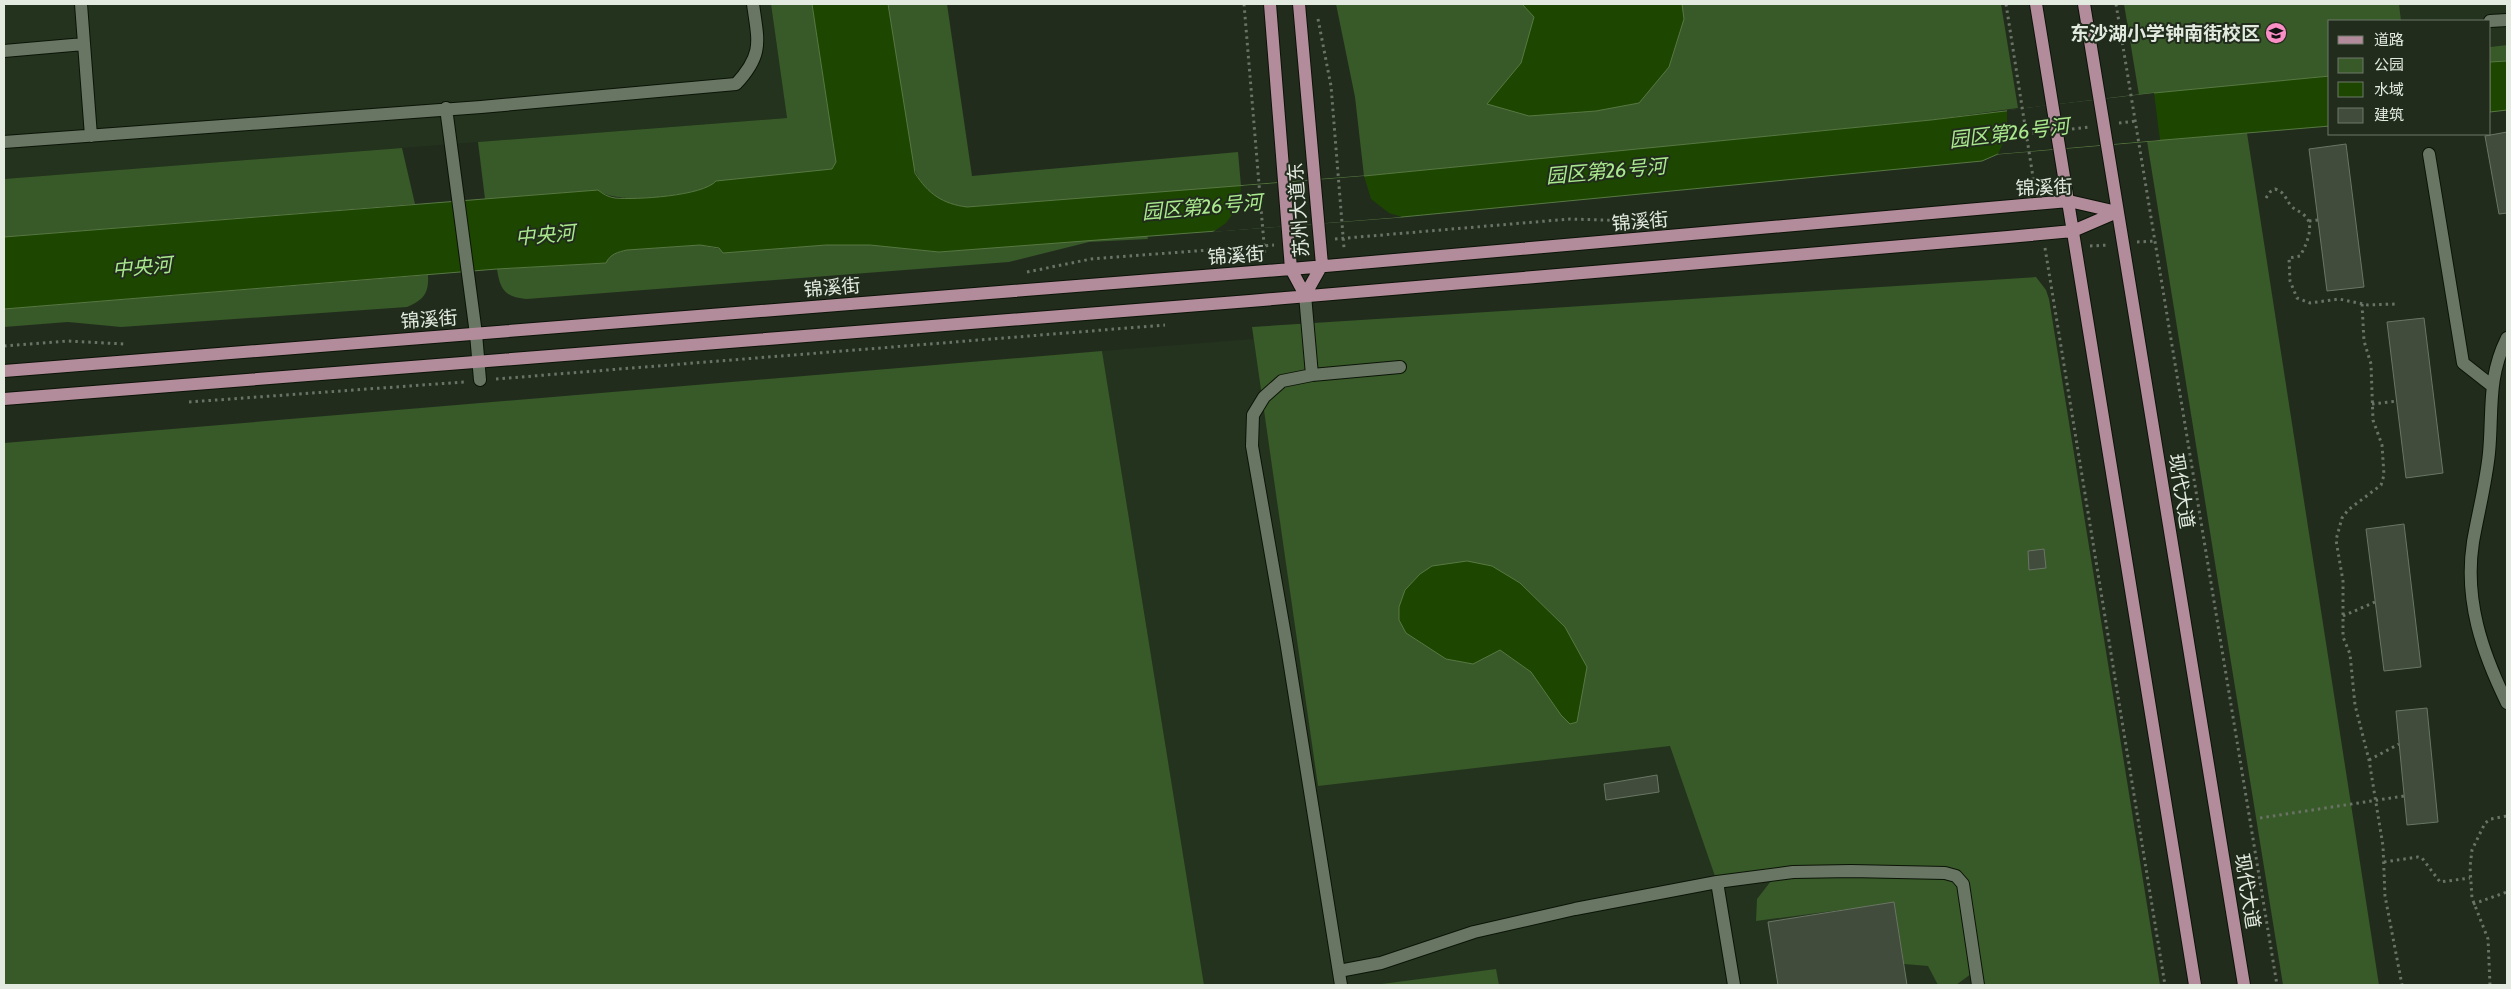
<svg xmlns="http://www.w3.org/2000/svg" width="2511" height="989" font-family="Cabin,'Noto Sans SC',sans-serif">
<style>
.built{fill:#24331e}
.green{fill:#385928}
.water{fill:#1d4700;stroke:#587843}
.pier{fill:#212c1d}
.building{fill:#414c3c;stroke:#6a7664}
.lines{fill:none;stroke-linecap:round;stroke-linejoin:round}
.minor-casing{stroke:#0b1407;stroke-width:14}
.major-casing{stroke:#0b1407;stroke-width:14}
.path{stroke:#6a7366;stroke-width:3;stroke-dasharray:2.5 4;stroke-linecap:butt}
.minor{stroke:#697664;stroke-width:12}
.major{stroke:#b38c9b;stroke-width:12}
.labels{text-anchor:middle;stroke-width:4;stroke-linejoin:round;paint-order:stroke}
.poi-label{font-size:19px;font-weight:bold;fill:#e3eae0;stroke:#212c1d;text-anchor:end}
.street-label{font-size:19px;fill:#e3eae0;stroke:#212c1d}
.water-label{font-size:20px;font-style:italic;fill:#aae98d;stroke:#212c1d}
</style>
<rect width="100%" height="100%" fill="#212c1d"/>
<path class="built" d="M4 4H771L787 118 4 179Z
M2219 4H2507V45L2490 47V21H2330Z
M1960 283 2075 985H1204L1102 351Z"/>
<path class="green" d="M771 4H812L836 162 832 169 712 186C690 195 616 206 598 190L485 199 478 142 787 118Z
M888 4H947L972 176 1238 152 1241 186 967 207C941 204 920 190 913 164Z
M1336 4H2001L2018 108 1931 120 1364 176 1355 97Z
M2124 4H2399L2401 21H2330V76L2139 95Z
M2507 45V61L2490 62V47Z
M2247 133 2379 985H2283L2147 141Z
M402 148 415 204 4 237V179Z
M1147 235 1148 239 1089 242 1009 262 527 299C505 297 500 290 497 269L606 263C610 254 618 252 627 250L700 245 720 249 723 253 826 245H870L939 252Z
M428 275C429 293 424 300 407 307L121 327 68 322 4 327V309Z
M2036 277 2046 290 2049 299 2160 985H1973L1971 974 1956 985H1938L1928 966 1904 964 1894 903 1756 921 1757 899 1771 881 1717 882 1670 746 1318 786 1252 327Z
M1102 351 1204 985H4V443Z
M1496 969 1499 985H1374Z"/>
<path class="water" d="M812 4H888L915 173C928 194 943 204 967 207L1364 176 1931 120 2154 93 2330 76V126L1998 154 1982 161 1402 217 939 252 870 245H826L723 253 719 248 700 245 627 250C618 252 610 254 606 263L497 269 4 309V237L598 190C603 194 608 197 615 198 636 200 703 196 716 181L832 169 836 162Z
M1522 4H1682L1684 19 1669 67 1639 103 1596 111 1529 116 1487 104 1521 63 1534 17Z
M2507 61V110L2490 112V62Z
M1467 561 1492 566 1520 583 1565 627 1587 667 1577 722 1570 724 1561 715 1531 672 1500 650 1473 664 1446 659 1406 633 1399 620V607L1405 590 1420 574 1432 566Z"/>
<path class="pier" d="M2154 93 2160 140 1998 154 2007 135V110Z
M1364 176 1371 199 1389 213 1402 217 1213 232 1226 223 1234 212 1240 200 1241 186Z"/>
<path class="building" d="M2507 132V213L2499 214 2485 136Z
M2346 144 2364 287 2327 291 2309 149Z
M2424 318 2443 473 2406 478 2387 322Z
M2404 524 2421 667 2384 671 2366 529Z
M2044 549 2046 568 2029 570 2028 551Z
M2427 708 2438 822 2407 825 2396 711Z
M1657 775 1659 792 1606 800 1604 784Z
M1894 902 1907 985H1778L1768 922Z"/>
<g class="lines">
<g class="minor-casing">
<path id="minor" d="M81 4 91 136
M2490 21 2507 20
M4 51 84 44
M446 108 476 334 480 380
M4 142 481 107 736 84C764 54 758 41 753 4
M2429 154 2463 363 2491 385
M1305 295 1312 375
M2507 338C2487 378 2493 411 2489 453 2486 483 2478 513 2473 542 2464 600 2482 652 2507 703
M1717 882 1734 985
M1339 971 1381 963 1474 932 1575 909 1717 882 1793 872 1851 871 1945 873 1956 876 1963 884 1978 985
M1341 985 1286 641 1252 446 1253 415 1264 397 1282 381 1312 375 1400 367"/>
</g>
<g class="major-casing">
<path id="major" d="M1270 4 1291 269 1305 295
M1299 4 1322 265 1305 295
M2036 4 2195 985
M2084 4 2244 985
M4 371 1291 269 2069 201 2117 212
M4 399 1250 301 2008 237 2073 231 2117 212"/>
</g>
<path class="path" d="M1244 4 1265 256
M2006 4 2035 190
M2116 4 2277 985
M1318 19 1331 86 1344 248
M2119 123 2136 121
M2072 129 2090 127
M2026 134 2041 132
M2266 198 2270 192 2275 189C2285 192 2285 198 2291 206 2295 210 2300 211 2304 215 2316 224 2306 246 2300 256L2289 258 2290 281 2297 298 2310 303 2339 299 2368 305 2396 304
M2309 221 2318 220
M1335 239 1570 219 1636 221
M2137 242 2156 241
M2090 246 2109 245
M2045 248 2165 985
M1027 272 1091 259 1274 245
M2362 304 2364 341 2371 364 2373 420 2382 445 2384 475 2381 485 2348 510 2342 518 2336 540 2343 581V637L2350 654 2355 705 2369 760 2383 846 2385 896 2402 985
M4 346 67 341 124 344
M496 379 1165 325
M189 402 464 382
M2372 404 2397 401
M2343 616 2375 602
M2369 760 2399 744
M2260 818 2404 796
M2384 862 2418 857 2422 858 2440 882 2470 878
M2473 904 2507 892
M2490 985 2488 939 2472 898 2470 867 2472 850 2485 823 2491 819 2507 816"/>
<use href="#minor" class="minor"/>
<use href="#major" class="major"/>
</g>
<defs>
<g id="school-disc" transform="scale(1.125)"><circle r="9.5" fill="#fa8fc6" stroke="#212c1d"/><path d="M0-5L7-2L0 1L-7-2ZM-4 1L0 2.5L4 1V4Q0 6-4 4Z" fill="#111"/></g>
</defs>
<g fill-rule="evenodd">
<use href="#school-disc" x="2276" y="33"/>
</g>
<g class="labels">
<g class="poi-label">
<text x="2260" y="40">东沙湖小学钟南街校区</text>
</g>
<g class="street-label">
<text transform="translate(2044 187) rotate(-2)" y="7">锦溪街</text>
<text transform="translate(1298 210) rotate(-94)" y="7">苏州大道东</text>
<text transform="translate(1640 221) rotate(-5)" y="7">锦溪街</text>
<text transform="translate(1236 255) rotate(-4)" y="7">锦溪街</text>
<text transform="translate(832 287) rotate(-5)" y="7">锦溪街</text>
<text transform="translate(429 319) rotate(-4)" y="7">锦溪街</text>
<text transform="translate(2182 491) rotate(81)" y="7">现代大道</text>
<text transform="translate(2248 891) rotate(81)" y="7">现代大道</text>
</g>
<g class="water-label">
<text transform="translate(2009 133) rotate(-7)" y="7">园区第26号河</text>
<text transform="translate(1606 171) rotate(-5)" y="7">园区第26号河</text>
<text transform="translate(1202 207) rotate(-5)" y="7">园区第26号河</text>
<text transform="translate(545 235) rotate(-5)" y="7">中央河</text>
<text transform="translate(142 267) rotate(-5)" y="7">中央河</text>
</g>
</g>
<rect width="2511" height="989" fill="none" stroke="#e3eae0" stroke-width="10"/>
<rect x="2328" y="20" width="162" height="115" fill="#212c1d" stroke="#6f786b"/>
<rect x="2338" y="36" width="25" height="8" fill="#b38c9b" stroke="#6f786b"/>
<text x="2374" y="45" font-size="15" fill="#e3eae0">道路</text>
<rect x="2338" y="58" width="25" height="15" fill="#385928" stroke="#6f786b"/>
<text x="2374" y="70" font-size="15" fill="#e3eae0">公园</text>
<rect x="2338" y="82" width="25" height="15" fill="#1d4700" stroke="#6f786b"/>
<text x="2374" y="95" font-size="15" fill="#e3eae0">水域</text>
<rect x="2338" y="108" width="25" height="15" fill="#414c3c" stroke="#6f786b"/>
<text x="2374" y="120" font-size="15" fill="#e3eae0">建筑</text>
</svg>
